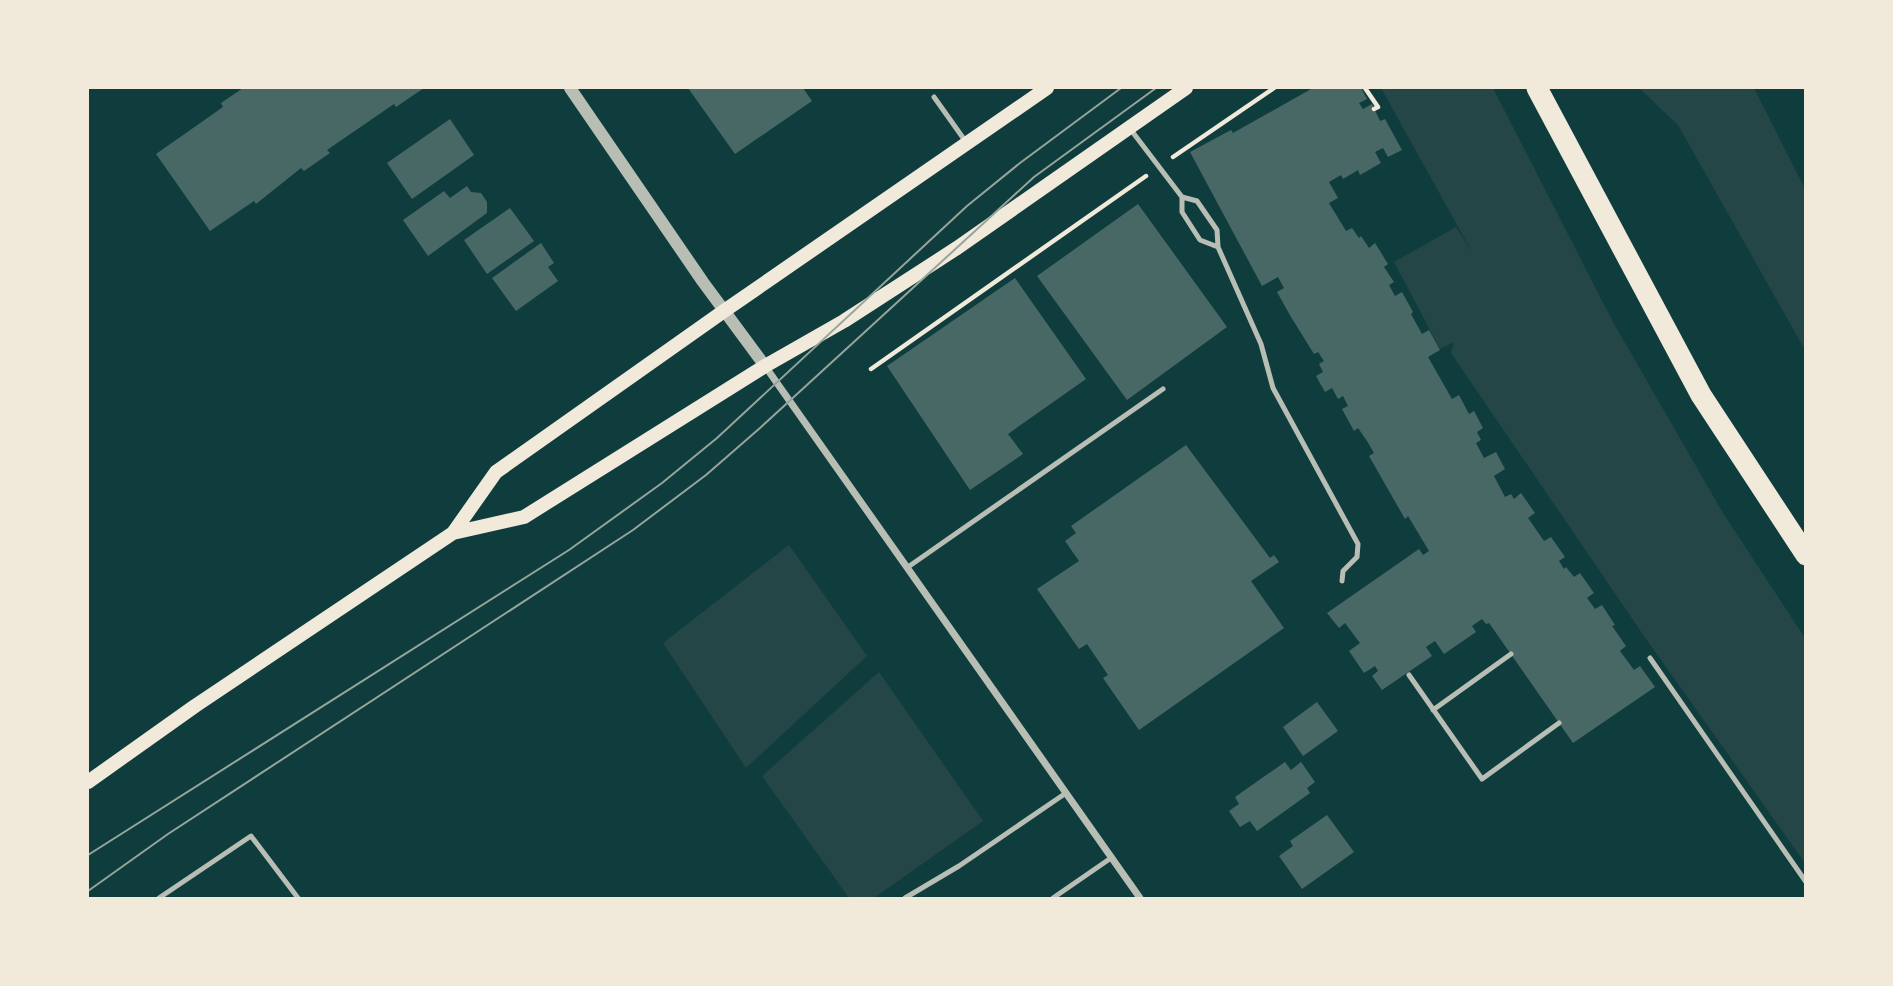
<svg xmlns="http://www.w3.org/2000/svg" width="1893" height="986" font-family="Poppins,sans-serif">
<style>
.green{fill:#244646}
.building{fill:#486865}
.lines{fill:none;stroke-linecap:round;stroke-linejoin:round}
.path{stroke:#f1e9da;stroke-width:4.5}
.service{stroke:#b8beb3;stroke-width:5}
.minor{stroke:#b8beb3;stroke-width:7}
.tertiary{stroke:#b8beb3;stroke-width:12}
.secondary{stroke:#f1e9da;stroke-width:14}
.motorway{stroke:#f1e9da;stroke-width:21}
.tram{stroke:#97a49c;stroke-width:2}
</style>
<rect width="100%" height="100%" fill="#0f3d3e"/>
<path class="green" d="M1381 88H1493L1613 322 1723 513 1805 638V863L1644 636 1451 353 1454 342 1440 349 1394 262 1456 227 1472 252Z
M1639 88H1754L1805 189V350L1678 125Z
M789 545 867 656 746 768 663 643Z
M879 672 983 821 874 898H849L762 776Z"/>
<path class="building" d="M243 88 248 89 424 88 396 107 394 104 327 150 330 153 304 171 301 168 256 204 254 201 210 231 156 154 223 107 221 103Z
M688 88H803L812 101 735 154Z
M1310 88H1361L1367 99 1359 103 1363 109 1372 104 1380 121 1385 119 1402 150 1388 157 1383 148 1375 152 1381 163 1360 175 1358 170 1343 179 1341 175 1329 182 1338 198 1329 203 1346 231 1352 228 1359 238 1361 236 1369 248 1375 243 1388 264 1384 267 1394 282 1389 285 1395 296 1402 292 1413 312 1411 314 1422 334 1429 330 1440 350 1428 357 1452 399 1459 395 1469 414 1474 411 1483 428 1477 432 1481 440 1476 443 1484 458 1496 452 1505 469 1494 476 1505 497 1511 494 1514 499 1521 493 1535 513 1528 518 1544 541 1551 537 1565 557 1559 561 1564 569 1566 567 1574 577 1580 573 1594 593 1587 598 1595 609 1602 605 1615 625 1612 626 1626 646 1620 651 1634 670 1640 666 1655 687 1573 743 1489 623 1486 624 1482 619 1472 626 1476 632 1444 654 1435 641 1426 647 1432 656 1382 690 1372 676 1378 671 1375 666 1364 673 1349 651 1360 643 1345 623 1339 628 1327 613 1419 549 1423 555 1429 551 1408 516 1405 519 1369 456 1374 453 1367 441 1358 428 1354 431 1342 409 1348 406 1343 396 1338 399 1332 388 1325 392 1316 376 1323 372 1319 364 1324 361 1318 352 1314 354 1291 317 1277 292 1284 288 1278 277 1262 286 1190 152 1231 130 1233 133 1311 89Z
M450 119 474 155 412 199 387 163Z
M467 186 471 192 481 193 487 202V213L428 256 403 220 444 191 450 198Z
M1138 204 1227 327 1127 400 1037 276Z
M510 208 534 241 487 274 464 240Z
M541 243 554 263 548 267 558 281 516 311 492 278Z
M1015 278 1086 379 1008 434 1023 454 970 490 887 366Z
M1186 445 1270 558 1274 555 1279 562 1251 581 1284 628 1139 730 1103 678 1108 675 1087 644 1079 649 1037 589 1079 561 1065 541 1076 533 1071 526Z
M1317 702 1338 731 1303 756 1283 727Z
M1285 762 1291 770 1301 762 1315 782 1307 788 1310 793 1257 831 1250 821 1240 827 1229 811 1239 804 1235 797Z
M1327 815 1354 852 1302 889 1279 856 1293 846 1290 841Z"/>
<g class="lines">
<path class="path" d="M1365 88 1378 107 1374 109
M1173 157 1274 88
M871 369 1146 176"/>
<path class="service" d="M934 97 966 142
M1131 130 1182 197 1197 201 1217 230 1218 247 1261 344 1273 388 1358 544 1357 557 1343 571 1342 581
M1182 197V212L1200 240 1218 247
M908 567 1163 389
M1650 658 1806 882
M1409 675 1482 779 1559 723
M1433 710 1511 654
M159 898 251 836 298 898
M905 898 959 866 1066 793
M1053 898 1111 858"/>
<path class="minor" d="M765 366 1140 898"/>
<path class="tertiary" d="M570 88 703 282 765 366"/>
<path class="secondary" d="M453 533 496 472 724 311 1047 88
M88 782 195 706 453 533 524 517 765 366 844 321 957 248 1186 88"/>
<path class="motorway" d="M1537 88 1701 395 1806 555"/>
<path class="tram" d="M88 855 569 550 662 483 717 438 967 206 1020 163 1121 88
M88 891 168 834 633 530 706 475 760 428 1034 177 1156 88"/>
</g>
<rect width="1893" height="986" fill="none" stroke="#f1e9da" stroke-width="178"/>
</svg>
